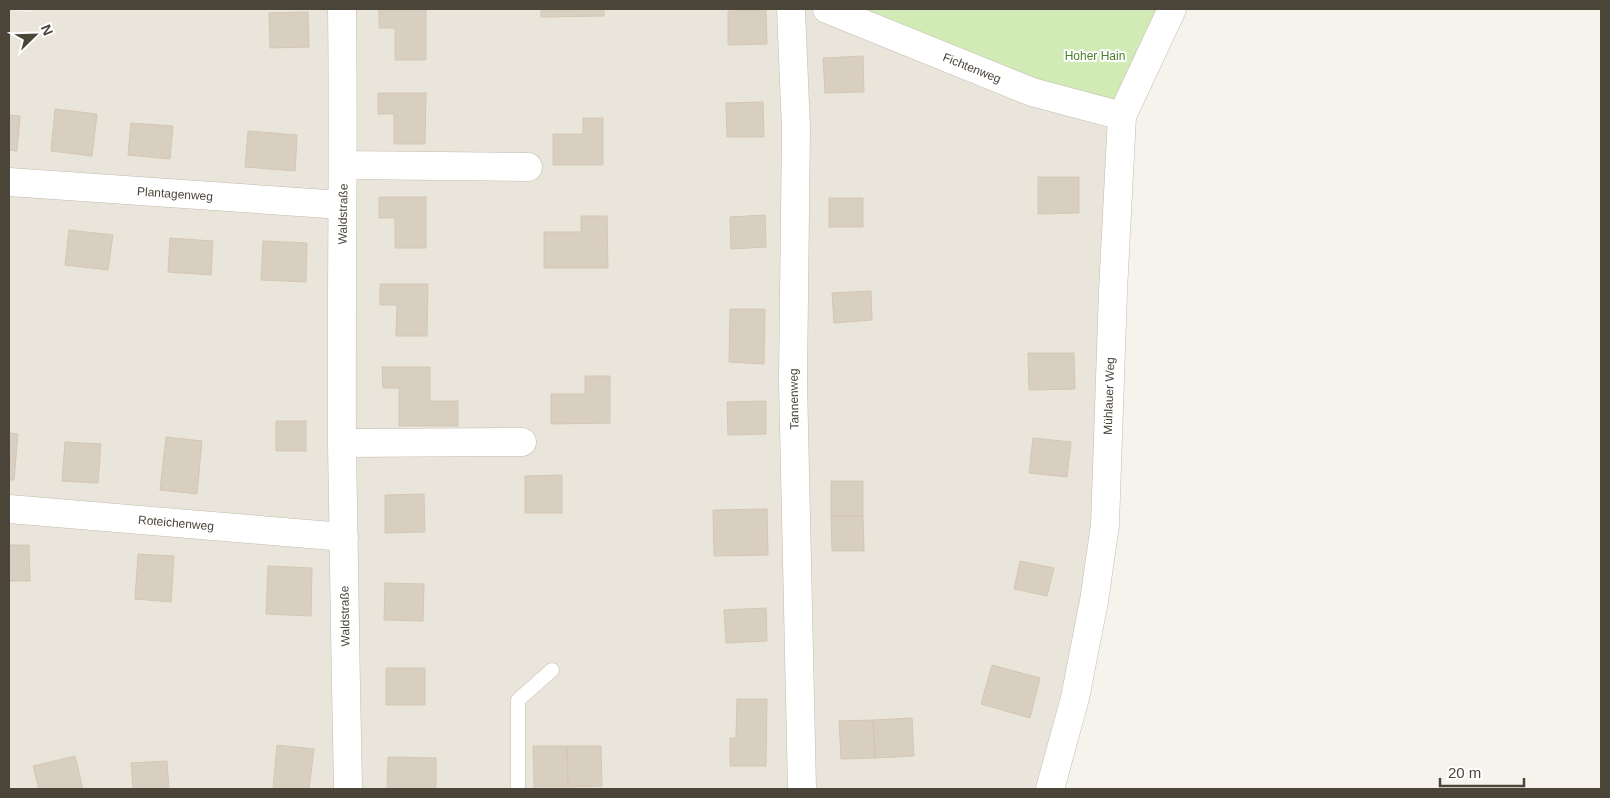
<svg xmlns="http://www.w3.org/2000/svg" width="1610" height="798" font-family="Arial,sans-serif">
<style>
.residential{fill:#eae5da}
.green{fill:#d2eab5}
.building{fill:#d8cfc1;stroke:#d3c7b4}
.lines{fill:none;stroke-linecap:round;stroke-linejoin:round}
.lane-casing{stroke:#c2bbae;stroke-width:15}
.street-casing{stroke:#c2bbae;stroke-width:29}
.lane{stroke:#fff;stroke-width:14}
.street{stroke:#fff;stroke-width:28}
.labels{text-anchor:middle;stroke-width:4;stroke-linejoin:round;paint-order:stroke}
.park-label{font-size:12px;fill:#4a7f2a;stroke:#fff}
.street-label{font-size:12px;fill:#4b4439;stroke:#fff}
</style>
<rect width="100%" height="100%" fill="#f6f3ec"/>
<path class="residential" d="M33 9H827L1122 116 1105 525 1049 789H9V10L32 12Z"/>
<path class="green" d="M831 9H1164L1122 116Z"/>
<path class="building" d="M379 9H426V60H395V28H379Z
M541 9H604V16L541 17Z
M766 10 767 44 728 45V11Z
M308 12 309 47 270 48 269 13Z
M863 56 864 92 825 93 823 58Z
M378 93H426L425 144H394V114H378Z
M763 102 764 137H727L726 103Z
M55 109 97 114 92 156 51 151Z
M9 115 20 116 17 151 9 150Z
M583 118H603V165H553V134H583Z
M131 123 173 126 170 159 128 155Z
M248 131 297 135 295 171 245 167Z
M1038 177H1079V213L1038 214Z
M379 197H426V248H395V218H379Z
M829 198H863V227H829Z
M765 215 766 247 731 249 730 217Z
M581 216H607L608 268H544V232H581Z
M69 230 113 235 108 270 65 265Z
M170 238 213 241 211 275 168 272Z
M263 241 307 243 306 282 261 280Z
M380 284H428L427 336H396L397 305H380Z
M871 291 872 320 834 323 832 293Z
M730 309H765L764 364 729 362Z
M1028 353H1074L1075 389 1029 390Z
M382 367H430V401H458V426H399V388H383Z
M585 376H610V423L551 424V394H585Z
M766 401V434L728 435 727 402Z
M276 421H306V451H276Z
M9 433 18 434 14 480H9Z
M166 437 202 441 197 494 160 490Z
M1033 438 1071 442 1067 477 1029 473Z
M65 442 101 444 98 483 62 481Z
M562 475V513H525V476Z
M831 481H863V516H831Z
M424 494 425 532 385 533V495Z
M767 509 768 555 714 556 713 510Z
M831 516H863L864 551H832Z
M9 545H29L30 581H9Z
M138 554 174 556 171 602 135 599Z
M1020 561 1054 568 1047 596 1014 589Z
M268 566 312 568 311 616 266 614Z
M385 583 424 584 423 621 384 620Z
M766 608 767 641 726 643 724 610Z
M992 665 1040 678 1030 718 981 704Z
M386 668H425V705H386Z
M737 699H767L766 766H730V738H736Z
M912 718 914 756 875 758 873 720Z
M873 720 875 758 841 759 839 721Z
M277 745 314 749 309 789 273 788Z
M533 746H567L568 787H534Z
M567 746H601L602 786 568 787Z
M75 756 83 789H39L33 766Z
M388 757 436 758V789H387Z
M167 761 169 789H133L131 763Z"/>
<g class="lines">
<g class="lane-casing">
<path id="lane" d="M518 789V700L552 670"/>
</g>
<g class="street-casing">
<path id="street" d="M342 9C344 154 341 299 342 444 343 559 346 674 348 789
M791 9 796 128 793 381 802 789
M827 9 1032 92 1122 116
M344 165 528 167
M9 182 342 205
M342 443 522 442
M9 509 344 537
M1050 789 1075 698 1094 601 1105 525 1113 291 1122 116 1172 9"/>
</g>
<use href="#lane" class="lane"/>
<use href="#street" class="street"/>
</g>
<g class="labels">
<g class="park-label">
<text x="1095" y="60">Hoher Hain</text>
</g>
<g class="street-label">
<text transform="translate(972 68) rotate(22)" y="4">Fichtenweg</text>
<text transform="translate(175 194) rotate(4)" y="4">Plantagenweg</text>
<text transform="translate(343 214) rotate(-89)" y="4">Waldstraße</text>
<text transform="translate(1109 396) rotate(-88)" y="4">Mühlauer Weg</text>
<text transform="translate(794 399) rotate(-91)" y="4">Tannenweg</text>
<text transform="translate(176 523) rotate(5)" y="4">Roteichenweg</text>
<text transform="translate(345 616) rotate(-91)" y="4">Waldstraße</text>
</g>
</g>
<rect width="1610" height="798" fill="none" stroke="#4b4439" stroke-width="20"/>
<g transform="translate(35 35) rotate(67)" stroke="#ffffff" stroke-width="4" paint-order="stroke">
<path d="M0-4L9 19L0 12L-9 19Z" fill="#4b4439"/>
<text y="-8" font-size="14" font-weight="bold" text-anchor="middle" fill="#4b4439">N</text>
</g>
<path d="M1440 778v8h84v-8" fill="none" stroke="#4b4439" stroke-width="2.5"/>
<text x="1448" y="778" font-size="15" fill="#4b4439" stroke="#ffffff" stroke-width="4" paint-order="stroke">20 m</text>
</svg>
